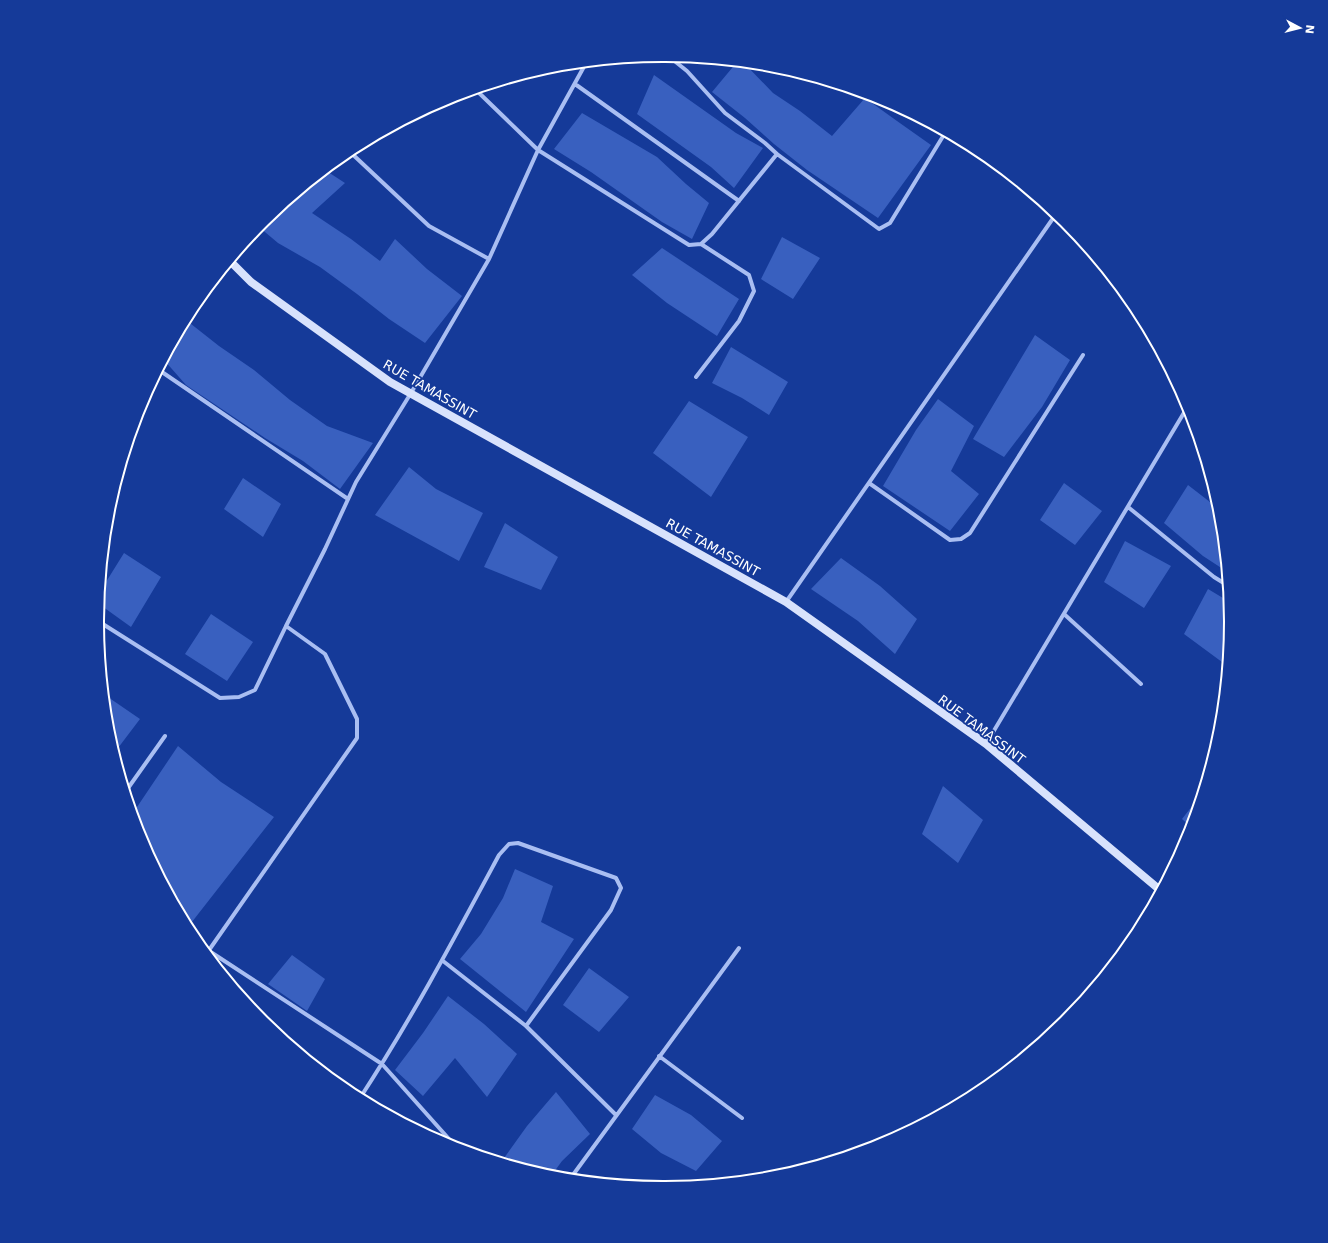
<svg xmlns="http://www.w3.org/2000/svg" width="1328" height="1243" font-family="'DejaVu Sans',sans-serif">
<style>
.building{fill:#3960bf}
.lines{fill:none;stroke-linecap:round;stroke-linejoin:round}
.street{stroke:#a9bef2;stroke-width:4}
.secondary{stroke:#d8e2fc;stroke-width:8}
.labels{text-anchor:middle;stroke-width:3.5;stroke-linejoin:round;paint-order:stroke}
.street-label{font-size:13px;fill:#fff;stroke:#153a99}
.rim{fill:none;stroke:#fff;stroke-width:2}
</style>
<rect width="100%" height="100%" fill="#153a99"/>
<path class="building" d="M737 62 744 63 773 93 800 111 832 136 865 98 897 121 931 145 878 218 807 170 774 144 745 118 712 92Z
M654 75 736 133 763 148 734 188 711 167 637 114Z
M582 113 657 157 686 184 709 203 692 239 662 222 591 172 554 149Z
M325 170 345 183 312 213 351 239 380 261 395 239 427 269 462 296 425 343 389 319 357 294 320 267 278 243 259 227 264 221Z
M782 237 820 258 793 299 761 279Z
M662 248 739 299 717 336 667 303 632 275Z
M186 320 219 346 254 370 290 400 327 426 373 443 340 489 303 461 265 438 186 385 164 360Z
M1035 335 1070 360 1042 407 1004 457 973 439Z
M731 347 788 382 769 415 742 398 712 383Z
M938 399 974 426 951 471 979 494 950 531 883 486 916 430Z
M689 401 748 437 711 497 653 453Z
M409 467 436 489 483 513 459 561 375 515Z
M243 478 281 504 263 537 224 509Z
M1064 483 1102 511 1075 545 1040 520Z
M1188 485 1219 509 1226 571 1203 556 1164 523Z
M505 523 558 557 541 590 484 567Z
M1125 541 1171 566 1144 608 1104 582Z
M124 553 161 577 131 627 99 604 101 590Z
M841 558 880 586 917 619 895 654 858 621 811 589Z
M1208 589 1228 601 1230 622 1226 665 1184 634Z
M211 614 253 642 227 681 185 654Z
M105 695 140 719 115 752 108 732Z
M178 746 221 782 274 817 188 927 141 838 133 813Z
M943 786 983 820 958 863 922 834Z
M1200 796 1191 827 1182 819Z
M515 869 553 886 541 922 574 939 526 1012 460 959 481 934 503 898Z
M292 955 325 979 307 1011 268 984Z
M589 968 629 997 599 1032 563 1005Z
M448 996 484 1024 517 1054 487 1097 455 1058 423 1096 395 1070 423 1033Z
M556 1092 590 1134 562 1161 551 1176 502 1161 527 1126Z
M655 1095 691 1115 722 1141 696 1171 661 1153 632 1129Z"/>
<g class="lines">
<path class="street" d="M667 55 687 71 725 113 765 143 777 154
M575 84 739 201
M476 90 538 150 689 245 701 244 712 234 777 154 879 229 890 223 945 133
M349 151 429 226 489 259
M159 370 348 499
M696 377 739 321 754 291 749 275 701 244
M869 483 950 540 961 539 970 533 1083 355
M1128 507 1214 577 1227 585
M786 602 1056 214
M1064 614 1141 684
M98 621 220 698 239 697 255 690 286 626
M986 744 1188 406
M126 791 165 736
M200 945 382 1064 457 1148
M207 953 357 738V719L325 654 286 626 325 549 356 482 411 393 489 259 538 150 586 63
M443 961 526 1026
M659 1056 742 1118
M360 1098C411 1020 455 937 499 855L509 844 518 843 616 878 621 888 611 910 526 1026 616 1115
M570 1179 739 948"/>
<path class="secondary" d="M230 261 251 282 390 382 786 602 986 744 1160 890"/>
</g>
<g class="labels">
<g class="street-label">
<text transform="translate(430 389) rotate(30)" y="5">RUE TAMASSINT</text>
<text transform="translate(713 547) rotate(29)" y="5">RUE TAMASSINT</text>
<text transform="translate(982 729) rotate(37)" y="5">RUE TAMASSINT</text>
</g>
</g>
<path d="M0 0H1328V1243H0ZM663 62H665A559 559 0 0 1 1224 621V622A559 559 0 0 1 665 1181H663A559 559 0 0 1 104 622V621A559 559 0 0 1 663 62Z" fill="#153a99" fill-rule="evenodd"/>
<path class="rim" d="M663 62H665A559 559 0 0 1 1224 621V622A559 559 0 0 1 665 1181H663A559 559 0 0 1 104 622V621A559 559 0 0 1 663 62Z"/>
<g transform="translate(1300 28) rotate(97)" stroke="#153a99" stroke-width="3" paint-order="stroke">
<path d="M0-3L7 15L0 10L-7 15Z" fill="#ffffff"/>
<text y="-6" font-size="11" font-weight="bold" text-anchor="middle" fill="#ffffff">N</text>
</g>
</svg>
